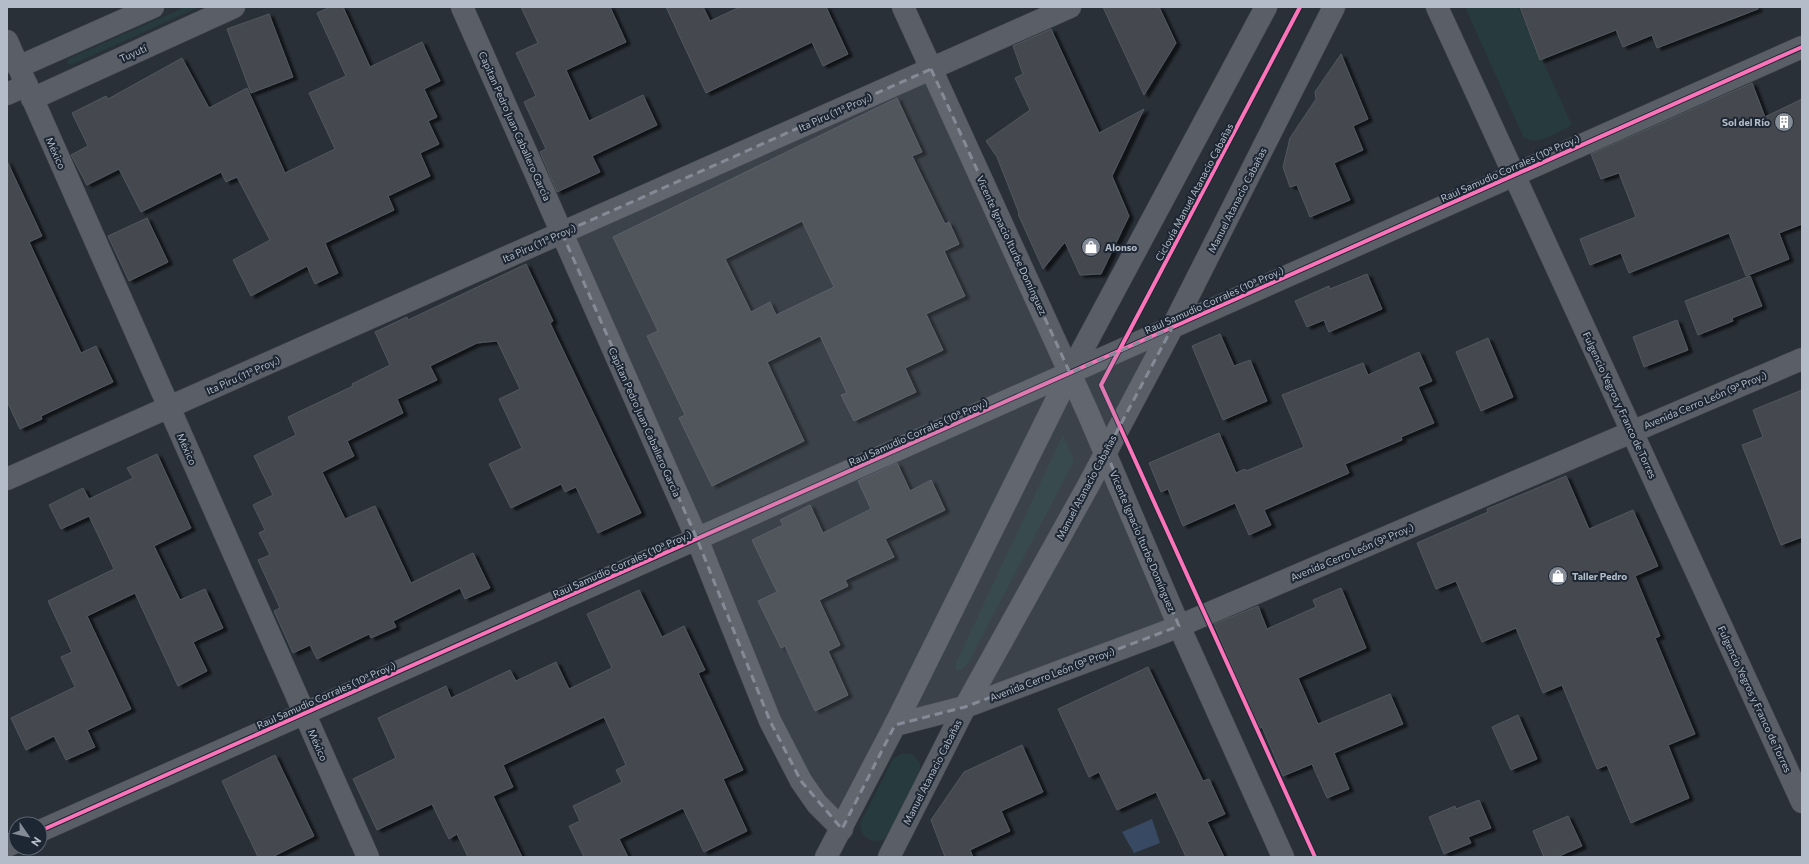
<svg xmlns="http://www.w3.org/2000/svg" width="1809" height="864" font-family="Commissioner,sans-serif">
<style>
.green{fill:#273a3e}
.water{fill:#384963}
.building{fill:#444950;stroke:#52575f;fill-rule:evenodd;filter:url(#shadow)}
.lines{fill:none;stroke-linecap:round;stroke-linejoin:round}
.minor-casing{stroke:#484c53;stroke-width:23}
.tertiary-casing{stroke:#484c53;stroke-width:23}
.minor{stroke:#5a5e66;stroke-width:22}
.tertiary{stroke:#5a5e66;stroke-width:22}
.cycleway-casing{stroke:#1d2633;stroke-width:6}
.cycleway{stroke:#fb73b8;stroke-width:4}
.marked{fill:#848b96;fill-opacity:0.2;stroke:#848b96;stroke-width:3;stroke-dasharray:8 5;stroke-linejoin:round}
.labels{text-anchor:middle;stroke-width:4;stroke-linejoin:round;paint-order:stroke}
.street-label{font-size:10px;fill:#b4bcc9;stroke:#1d2633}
.poi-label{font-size:10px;font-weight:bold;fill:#b4bcc9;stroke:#1d2633;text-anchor:start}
</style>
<defs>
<filter id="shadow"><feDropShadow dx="4.5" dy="2.5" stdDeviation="1" flood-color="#0009"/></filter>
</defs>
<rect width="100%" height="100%" fill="#2a3038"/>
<path class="green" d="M185 7H199L71 65 67 63 68 59Z
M1465 7H1518L1572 125C1559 131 1536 148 1523 136Z
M1063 435 1074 461 967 665 959 671 955 670 956 663Z
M903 753 912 754 920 763V776L885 839C872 844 861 838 860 824L893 759Z"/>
<path class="water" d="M1152 819 1160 843 1134 853 1122 832Z"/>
<path class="building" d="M330 7H343L370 67 422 42 440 81 424 89 437 117 428 121 439 144 420 153 430 176 388 196 394 210 325 243 338 273 315 284 307 266 251 296 233 260 270 240 237 177 226 182 221 172 141 212 119 169 87 185 71 155 88 146 72 113 106 96 108 99 182 58 209 108 247 88 285 173 335 149 309 93 346 76 317 13Z
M521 7H610L626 42 566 70 589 121 643 95 657 125 592 156 600 172 557 192 540 152 546 149 524 102 536 96 516 53 538 43Z
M666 7H703L710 21 740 7H826L848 54 823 66 812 42 706 93Z
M1103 7H1159L1176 43 1144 95Z
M1520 7H1757L1758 9 1657 48 1652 35 1623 47 1616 30 1540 60Z
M269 14 293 77 251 93 227 29Z
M1051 29 1099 133 1144 109 1112 176 1129 216 1101 274 1080 275 1065 242 1043 269 1018 214 1019 213 997 157 986 141 1030 110 1015 78 1023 74 1013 46Z
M1341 54 1368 119 1353 126 1363 150 1334 163 1350 200 1310 217 1297 185 1290 187 1283 167 1290 138 1316 99 1315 92Z
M1752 83 1765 117 1802 99V224L1779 233 1789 259 1746 276 1729 233 1629 273 1621 253 1590 265 1580 239 1636 217 1619 173 1601 179 1591 154Z
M897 98 922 152 912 156 945 224 949 222 959 244 944 251 965 296 926 314 943 350 905 368 916 392 854 421 841 395 847 393 820 336 767 362 804 441 712 486 679 418 685 415 647 336 658 331 613 237ZM802 221 834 287 776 315 770 302 751 312 725 259Z
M7 161 42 236 29 242 81 353 96 346 113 382 41 416 42 419 20 429 7 401Z
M147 218 168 262 129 281 108 236Z
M526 264 553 321 550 323 641 513 598 533 576 487 565 492 561 484 511 508 489 464 522 448 499 399 520 389 497 341 477 343 430 366 437 380 397 399 403 413 347 441 354 456 322 472 345 519 375 506 411 583 473 553 490 588 465 599 460 588 393 621 396 627 371 638 369 634 317 659 310 645 293 653 274 611 280 608 258 560 270 555 259 533 265 530 253 505 273 495 254 456 296 435 288 417 353 386 352 384 390 365 375 332 407 317 408 320Z
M1367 274 1382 309 1329 332 1324 320 1307 327 1295 301 1329 286 1330 289Z
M1750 276 1762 306 1732 318 1733 321 1698 335 1685 301Z
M1677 320 1688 350 1644 367 1633 337Z
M1220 334 1234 366 1250 360 1267 401 1223 420 1192 346Z
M1488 338 1513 397 1481 411 1456 352Z
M1419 352 1432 381 1418 387 1434 423 1401 437 1402 440 1345 464 1349 473 1264 510 1271 525 1249 535 1235 503 1183 526 1168 489 1161 492 1149 463 1219 433 1236 473 1245 469 1246 471 1304 447 1282 395 1363 363 1368 375Z
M1802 390V537L1781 545 1742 445 1763 437 1753 410Z
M157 454 191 528 154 546 180 600 205 589 223 628 193 642 207 671 178 686 135 593 87 616 131 709 87 730 95 747 66 760 54 736 26 750 11 718 75 687 61 657 72 652 48 601 114 569 89 516 61 529 49 505 83 488 89 499 133 478 127 468Z
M897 463 910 491 931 480 945 510 885 539 894 557 845 580 848 586 819 600 840 645 828 651 848 695 815 711 785 646 781 648 758 601 777 592 752 540 783 525 780 520 810 505 823 533 871 509 858 481Z
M1566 476 1589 529 1633 510 1658 566 1635 576 1660 636 1655 638 1695 734 1668 745 1689 798 1631 823 1607 765 1597 769 1562 685 1543 693 1516 628 1482 642 1456 581 1436 589 1417 543 1488 512 1487 509Z
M1341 588 1366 648 1298 678 1318 724 1390 694 1403 724 1334 753 1349 789 1327 798 1312 764 1283 776 1262 727 1259 729 1214 624 1258 606 1267 629 1316 607 1313 600Z
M639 590 662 637 684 626 705 670 698 673 743 770 723 779 747 831 704 852 683 808 619 839 628 857H584L569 826 580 821 573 806 622 782 616 770 626 765 604 717 503 765 513 787 493 796 522 857H468L457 834 449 839 432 804 377 830 353 779 396 758 378 718 446 686 451 698 510 670 516 681 556 662 569 689 612 668 587 614Z
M1148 667 1203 781 1209 779 1225 814 1207 822 1224 857H1186L1156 792 1117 810 1099 772 1089 777 1058 709Z
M1518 715 1537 759 1511 770 1492 727Z
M1022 745 1043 792 1001 811 1010 831 970 850 973 857H945L931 820 964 772Z
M275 755 314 836 272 857H258L222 781Z
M1479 800 1491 828 1468 837 1471 843 1444 854 1429 817 1455 806 1456 809Z
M1568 816 1582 846 1557 857H1544L1533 831Z"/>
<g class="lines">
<g class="minor-casing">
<path id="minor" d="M462 7 697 539 770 721 801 781 817 804 842 829
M903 7 1088 413 1179 626 1283 857
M7 41 368 857
M18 67 153 7
M7 94 27 85
M32 99 234 7
M7 479 1070 7
M895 725 965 707 1165 632 1802 359"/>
</g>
<g class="tertiary-casing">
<path id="tertiary" d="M1437 7 1802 802
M40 831 1802 47
M7 846 16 842
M826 857 895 725 1070 373 1266 7
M889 857 965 707 1088 486 1172 328 1334 7"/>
</g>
<use href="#minor" class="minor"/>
<use href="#tertiary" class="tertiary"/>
<g class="cycleway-casing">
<path id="cycleway" d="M1300 7 1101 385 1315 857
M40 831 1802 47"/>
</g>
<use href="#cycleway" class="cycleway"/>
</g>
<path class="marked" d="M931 69 1070 373 1172 328 1106 452 1179 626 965 707 895 725 842 829 801 781 770 721 697 539 562 233Z"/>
<defs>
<g id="building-disc" transform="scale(1)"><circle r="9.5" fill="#848b96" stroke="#1d2633"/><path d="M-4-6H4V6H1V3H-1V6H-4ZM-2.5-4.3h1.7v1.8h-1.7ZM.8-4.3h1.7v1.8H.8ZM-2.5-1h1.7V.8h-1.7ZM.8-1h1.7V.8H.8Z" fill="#fff"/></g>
<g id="shop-disc" transform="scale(1)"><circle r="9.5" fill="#848b96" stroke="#1d2633"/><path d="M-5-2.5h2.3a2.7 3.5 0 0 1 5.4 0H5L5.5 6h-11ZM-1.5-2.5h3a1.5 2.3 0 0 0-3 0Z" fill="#fff"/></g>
</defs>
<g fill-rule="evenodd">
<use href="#building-disc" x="1784" y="122"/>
<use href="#shop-disc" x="1091" y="247"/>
<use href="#shop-disc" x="1558" y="576"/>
</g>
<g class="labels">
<g class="street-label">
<text transform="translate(133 53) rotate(-24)" y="4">Tuyutí</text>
<text transform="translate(835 112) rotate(-24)" y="4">Ita Piru (11ª Proy.)</text>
<text transform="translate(515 126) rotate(66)" y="4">Capitan Pedro Juan Caballero Garcia</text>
<text transform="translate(56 153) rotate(66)" y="4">México</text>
<text transform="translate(1510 168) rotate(-24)" y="4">Raul Samudio Corrales (10ª Proy.)</text>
<text transform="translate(1194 192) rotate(-62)" y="4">Ciclovía Manuel Atanacio Cabañas</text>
<text transform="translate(1237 200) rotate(-63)" y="4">Manuel Atanacio Cabañas</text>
<text transform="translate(539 243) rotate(-24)" y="4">Ita Piru (11ª Proy.)</text>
<text transform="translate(1012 245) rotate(65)" y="4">Vicente Ignacio Iturbe Domínguez</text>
<text transform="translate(1214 300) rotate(-24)" y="4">Raul Samudio Corrales (10ª Proy.)</text>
<text transform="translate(243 375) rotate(-24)" y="4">Ita Piru (11ª Proy.)</text>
<text transform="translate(1705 400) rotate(-23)" y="4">Avenida Cerro León (9ª Proy.)</text>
<text transform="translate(1620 405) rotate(65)" y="4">Fulgencio Yegros y Franco de Torres</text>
<text transform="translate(645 422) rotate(66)" y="4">Capitan Pedro Juan Caballero Garcia</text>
<text transform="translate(918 432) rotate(-24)" y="4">Raul Samudio Corrales (10ª Proy.)</text>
<text transform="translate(187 449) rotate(66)" y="4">México</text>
<text transform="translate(1086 487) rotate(-62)" y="4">Manuel Atanacio Cabañas</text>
<text transform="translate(1143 541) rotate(67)" y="4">Vicente Ignacio Iturbe Domínguez</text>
<text transform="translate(1352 552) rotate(-23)" y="4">Avenida Cerro León (9ª Proy.)</text>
<text transform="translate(622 564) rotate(-24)" y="4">Raul Samudio Corrales (10ª Proy.)</text>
<text transform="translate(1052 674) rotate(-21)" y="4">Avenida Cerro León (9ª Proy.)</text>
<text transform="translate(326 695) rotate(-24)" y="4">Raul Samudio Corrales (10ª Proy.)</text>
<text transform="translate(1755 699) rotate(65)" y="4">Fulgencio Yegros y Franco de Torres</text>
<text transform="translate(318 745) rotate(66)" y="4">México</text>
<text transform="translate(932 772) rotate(-63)" y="4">Manuel Atanacio Cabañas</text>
</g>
<g class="poi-label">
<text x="1770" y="126" text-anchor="end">Sol del Río</text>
<text x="1105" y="251">Alonso</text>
<text x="1572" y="580">Taller Pedro</text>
</g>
</g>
<rect width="1809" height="864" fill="none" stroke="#b4bcc9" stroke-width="16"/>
<g transform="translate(28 836) rotate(124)"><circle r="19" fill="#1d2633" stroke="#59626f"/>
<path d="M0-3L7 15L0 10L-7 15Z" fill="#848b96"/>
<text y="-6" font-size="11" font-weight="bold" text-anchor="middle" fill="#b4bcc9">N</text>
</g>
</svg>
